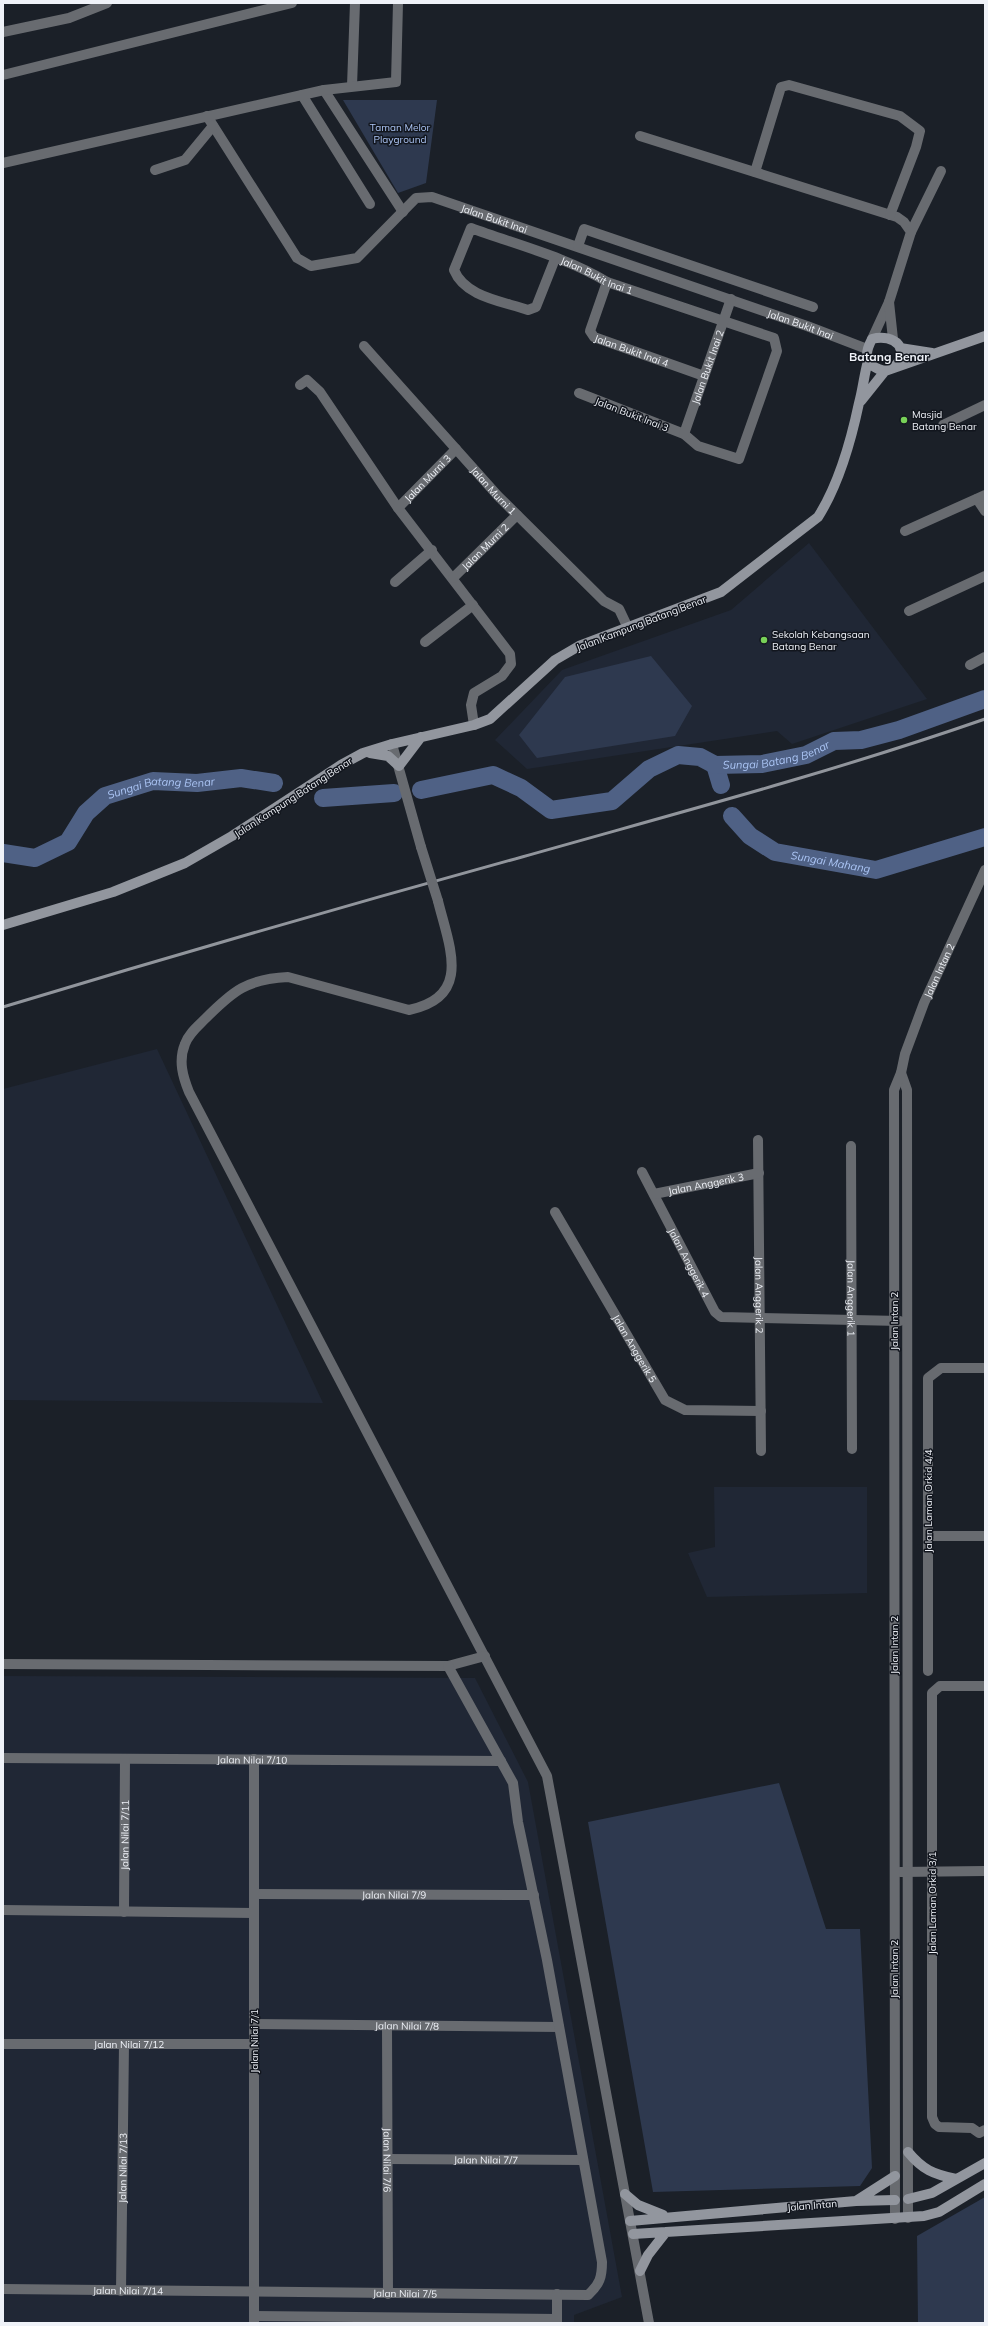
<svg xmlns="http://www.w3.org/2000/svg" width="988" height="2326" font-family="Mulish,sans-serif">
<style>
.built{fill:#202735}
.green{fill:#2e394f}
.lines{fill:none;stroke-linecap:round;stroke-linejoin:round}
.river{stroke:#4f6185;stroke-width:18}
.street{stroke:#686b70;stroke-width:10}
.secondary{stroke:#92969e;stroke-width:10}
.rail{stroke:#91959c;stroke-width:3}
.street-bridge{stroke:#686b70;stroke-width:10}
.poi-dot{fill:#78d158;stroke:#12161e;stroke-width:1.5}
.labels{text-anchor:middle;stroke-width:3;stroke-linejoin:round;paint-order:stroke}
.park-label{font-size:10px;fill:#adc6f6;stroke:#12161e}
.street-label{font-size:10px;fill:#eff2f8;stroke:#12161e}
.poi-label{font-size:10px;fill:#eff2f8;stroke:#12161e;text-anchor:start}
.water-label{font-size:11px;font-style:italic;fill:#acc6f6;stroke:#12161e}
.quarter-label{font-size:12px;font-weight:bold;fill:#eff2f8;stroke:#12161e}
</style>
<rect width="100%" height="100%" fill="#1b2028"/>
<path class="built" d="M809 543 927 699 792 744 777 731 527 769 495 740 562 670 731 610Z
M157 1049 323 1403 3 1400V1089Z
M714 1487H867V1593L707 1597 688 1553 715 1547Z
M3 1676 475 1678 528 1782 622 2297 574 2315V2323H3Z"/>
<path class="green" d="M343 100H437L426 183 398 193Z
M651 656 692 706 675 736 537 758 519 735 565 677Z
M779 1783 826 1929H860L872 2168 860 2186 653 2192 588 1822Z
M985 2197V2323H918L917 2236Z"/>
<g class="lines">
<g class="river">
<path d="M715 765 721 785"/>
<path id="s1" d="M421 790 493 775 521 788 551 810 612 801 649 769 678 755 700 757 715 765 762 764 806 755 834 741 861 740 899 730 985 699"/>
<path d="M323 798 394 793"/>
<path id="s2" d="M732 816 750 836 775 852 876 870 985 837"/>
<path id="s3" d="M3 853 35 858 68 842 86 813 105 796 153 781 197 783 241 778 274 783"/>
</g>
<g class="street">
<path d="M3 32 69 18 107 3"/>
<path d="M3 75 292 3"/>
<path d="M352 86 355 3"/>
<path d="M324 90 403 212"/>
<path d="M302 95 370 204"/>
<path id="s4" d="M207 116 297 258 311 266 357 258 416 198 432 197 807 326 867 349"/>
<path d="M640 136 897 217 904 222 911 232 889 302 872 339"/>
<path d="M3 163 324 90 396 82 398 3"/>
<path d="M155 170 185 160 213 126"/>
<path d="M755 172 781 87 789 85 900 116 920 131 916 147 890 215"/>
<path d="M911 232 941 171"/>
<path d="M578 246 584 229 813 307"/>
<path id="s5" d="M555 259 536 307 528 310C502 301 465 297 454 270L471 228C514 244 569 258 607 282L774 338 777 351 739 459 698 446 684 434 579 393"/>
<path id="s6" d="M607 282 590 331 594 337 704 376"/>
<path d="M889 302 893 339"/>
<path id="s7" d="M364 346 498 496 604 601 619 609 628 628"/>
<path d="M300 385 307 380 320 392 398 508 510 654 511 664 502 676 474 693 471 705 474 725"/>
<path d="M943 425 985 405"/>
<path id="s8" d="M684 434 731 299"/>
<path d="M977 499 985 511"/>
<path id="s9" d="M398 508 456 449"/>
<path d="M905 531 985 495"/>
<path id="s10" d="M453 578 517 515"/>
<path d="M395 582 432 550"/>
<path d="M909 611 985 576"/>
<path d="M425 642 473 605"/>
<path d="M970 665 985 657"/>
<path d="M392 744 421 847"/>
<path d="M438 901C449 946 473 997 409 1010L288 977C247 979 233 991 206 1018 198 1026 189 1033 185 1044 178 1061 183 1077 189 1092L547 1776 649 2323"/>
<path d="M901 1073 907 1090 908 2218"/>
<path id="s11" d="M758 1140 761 1451"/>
<path id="s12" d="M851 1146 852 1449"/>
<path id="s13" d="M642 1172 715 1312 721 1317 900 1321"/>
<path id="s14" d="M654 1194 759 1173"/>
<path id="s15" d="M555 1212 665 1400 685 1410 761 1411"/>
<path d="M929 1536H985"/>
<path d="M3 1664 448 1666 485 1656"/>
<path d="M928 1671V1378L941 1368H985"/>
<path d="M985 1686H940L932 1693V2117L935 2124 939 2127 972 2128 979 2133 985 2130"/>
<path id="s16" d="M3 1758 501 1761"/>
<path d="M900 1872 985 1871"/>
<path id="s17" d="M254 1894 534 1895"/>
<path d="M3 1910 254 1913"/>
<path id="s18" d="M124 1912 125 1759"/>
<path id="s19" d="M255 2024 559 2027"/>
<path id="s20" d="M387 2026 388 2294"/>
<path id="s21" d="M3 2044H254"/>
<path id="s22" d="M388 2159 583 2160"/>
<path id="s23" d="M895 2219 894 1090 901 1073 905 1054 924 1003 985 870"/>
<path id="s24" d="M3 2289 588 2295C600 2284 602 2277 602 2262L547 1960 518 1822 513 1783 448 1666"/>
<path id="s25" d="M121 2291 124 2044"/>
<path d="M254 2316 557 2319"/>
<path d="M254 2323V1759"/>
<path d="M557 2323V2294"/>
</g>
<path class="secondary" d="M900 348 932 353
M893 368C913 350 894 333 872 339 863 356 865 366 885 371L985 336
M861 401 885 371
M370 753 388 756 399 766 421 737
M3 925 113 892 185 863 232 836 341 765 363 753 392 744 474 725 490 719 555 660 579 646 721 592 818 517C839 484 851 441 859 403 863 389 864 375 868 361
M908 2152C923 2170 933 2174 956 2179
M625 2194 638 2205 663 2215
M908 2199 932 2193 985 2163
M856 2201 895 2176
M630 2221 856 2201 895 2200
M633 2234 924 2216 939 2212 985 2184
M640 2271 648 2255 666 2232"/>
<path class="rail" d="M3 1007C175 955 348 905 522 857 677 813 833 772 985 719"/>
<path class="street-bridge" d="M421 847 438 901"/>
</g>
<g class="poi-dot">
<circle cx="904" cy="420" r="4"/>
<circle cx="764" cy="640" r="4"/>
</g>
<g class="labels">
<g class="park-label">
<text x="400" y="131">Taman Melor<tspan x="400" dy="12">Playground</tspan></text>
</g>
<g class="street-label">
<text dy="4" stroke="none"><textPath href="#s4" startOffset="397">Jalan Bukit Inai</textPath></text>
<text dy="4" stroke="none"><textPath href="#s5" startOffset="327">Jalan Bukit Inai 1</textPath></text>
<text dy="4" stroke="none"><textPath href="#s4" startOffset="721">Jalan Bukit Inai</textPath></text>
<text dy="4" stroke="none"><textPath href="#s6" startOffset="99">Jalan Bukit Inai 4</textPath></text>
<text dy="4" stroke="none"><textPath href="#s8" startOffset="71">Jalan Bukit Inai 2</textPath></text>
<text transform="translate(632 414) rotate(21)" y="4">Jalan Bukit Inai 3</text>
<text dy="4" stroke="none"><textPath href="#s9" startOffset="42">Jalan Murni 3</textPath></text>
<text dy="4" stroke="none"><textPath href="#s7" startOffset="194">Jalan Murni 1</textPath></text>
<text dy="4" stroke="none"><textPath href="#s10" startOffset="45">Jalan Murni 2</textPath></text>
<text transform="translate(641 623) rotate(-21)" y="4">Jalan Kampung Batang Benar</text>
<text transform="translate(293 797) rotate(-33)" y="4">Jalan Kampung Batang Benar</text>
<text dy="4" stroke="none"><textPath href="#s23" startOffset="1257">Jalan Intan 2</textPath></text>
<text dy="4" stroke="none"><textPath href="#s14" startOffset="53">Jalan Anggerik 3</textPath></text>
<text dy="4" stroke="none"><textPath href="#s13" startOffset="102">Jalan Anggerik 4</textPath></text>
<text dy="4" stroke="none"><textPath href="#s11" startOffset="155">Jalan Anggerik 2</textPath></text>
<text dy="4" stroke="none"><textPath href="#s12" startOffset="152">Jalan Anggerik 1</textPath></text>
<text transform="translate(894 1321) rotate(-90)" y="4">Jalan Intan 2</text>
<text dy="4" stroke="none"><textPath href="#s15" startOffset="158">Jalan Anggerik 5</textPath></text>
<text transform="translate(928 1501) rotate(-90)" y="4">Jalan Laman Orkid 4/4</text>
<text transform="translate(894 1645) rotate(-90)" y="4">Jalan Intan 2</text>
<text dy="4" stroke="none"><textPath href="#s16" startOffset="249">Jalan Nilai 7/10</textPath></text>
<text dy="4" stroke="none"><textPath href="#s18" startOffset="77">Jalan Nilai 7/11</textPath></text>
<text dy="4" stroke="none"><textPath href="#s17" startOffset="140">Jalan Nilai 7/9</textPath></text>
<text transform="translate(932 1903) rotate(-90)" y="4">Jalan Laman Orkid 3/1</text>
<text transform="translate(894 1969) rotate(-90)" y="4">Jalan Intan 2</text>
<text dy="4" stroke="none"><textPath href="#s19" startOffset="152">Jalan Nilai 7/8</textPath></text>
<text transform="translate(254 2041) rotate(-90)" y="4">Jalan Nilai 7/1</text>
<text dy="4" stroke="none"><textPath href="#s21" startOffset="126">Jalan Nilai 7/12</textPath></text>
<text dy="4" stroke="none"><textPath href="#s20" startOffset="134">Jalan Nilai 7/6</textPath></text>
<text dy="4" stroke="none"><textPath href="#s22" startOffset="98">Jalan Nilai 7/7</textPath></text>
<text dy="4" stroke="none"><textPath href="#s25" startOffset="123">Jalan Nilai 7/13</textPath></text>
<text transform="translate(812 2205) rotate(-5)" y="4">Jalan Intan</text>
<text dy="4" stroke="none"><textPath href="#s24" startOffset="125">Jalan Nilai 7/14</textPath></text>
<text dy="4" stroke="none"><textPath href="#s24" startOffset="402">Jalan Nilai 7/5</textPath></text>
</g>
<g class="poi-label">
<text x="912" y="418">Masjid<tspan x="912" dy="12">Batang Benar</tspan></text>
<text x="772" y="638">Sekolah Kebangsaan<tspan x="772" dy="12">Batang Benar</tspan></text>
</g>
<g class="water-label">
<text dy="4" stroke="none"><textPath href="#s1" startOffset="386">Sungai Batang Benar</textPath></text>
<text dy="4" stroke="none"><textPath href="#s3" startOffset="186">Sungai Batang Benar</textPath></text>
<text dy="4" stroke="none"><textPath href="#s2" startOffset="113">Sungai Mahang</textPath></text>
</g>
<g class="quarter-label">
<text x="889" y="361">Batang Benar</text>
</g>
</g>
<rect width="988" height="2326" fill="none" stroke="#eff2f8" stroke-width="8"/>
</svg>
